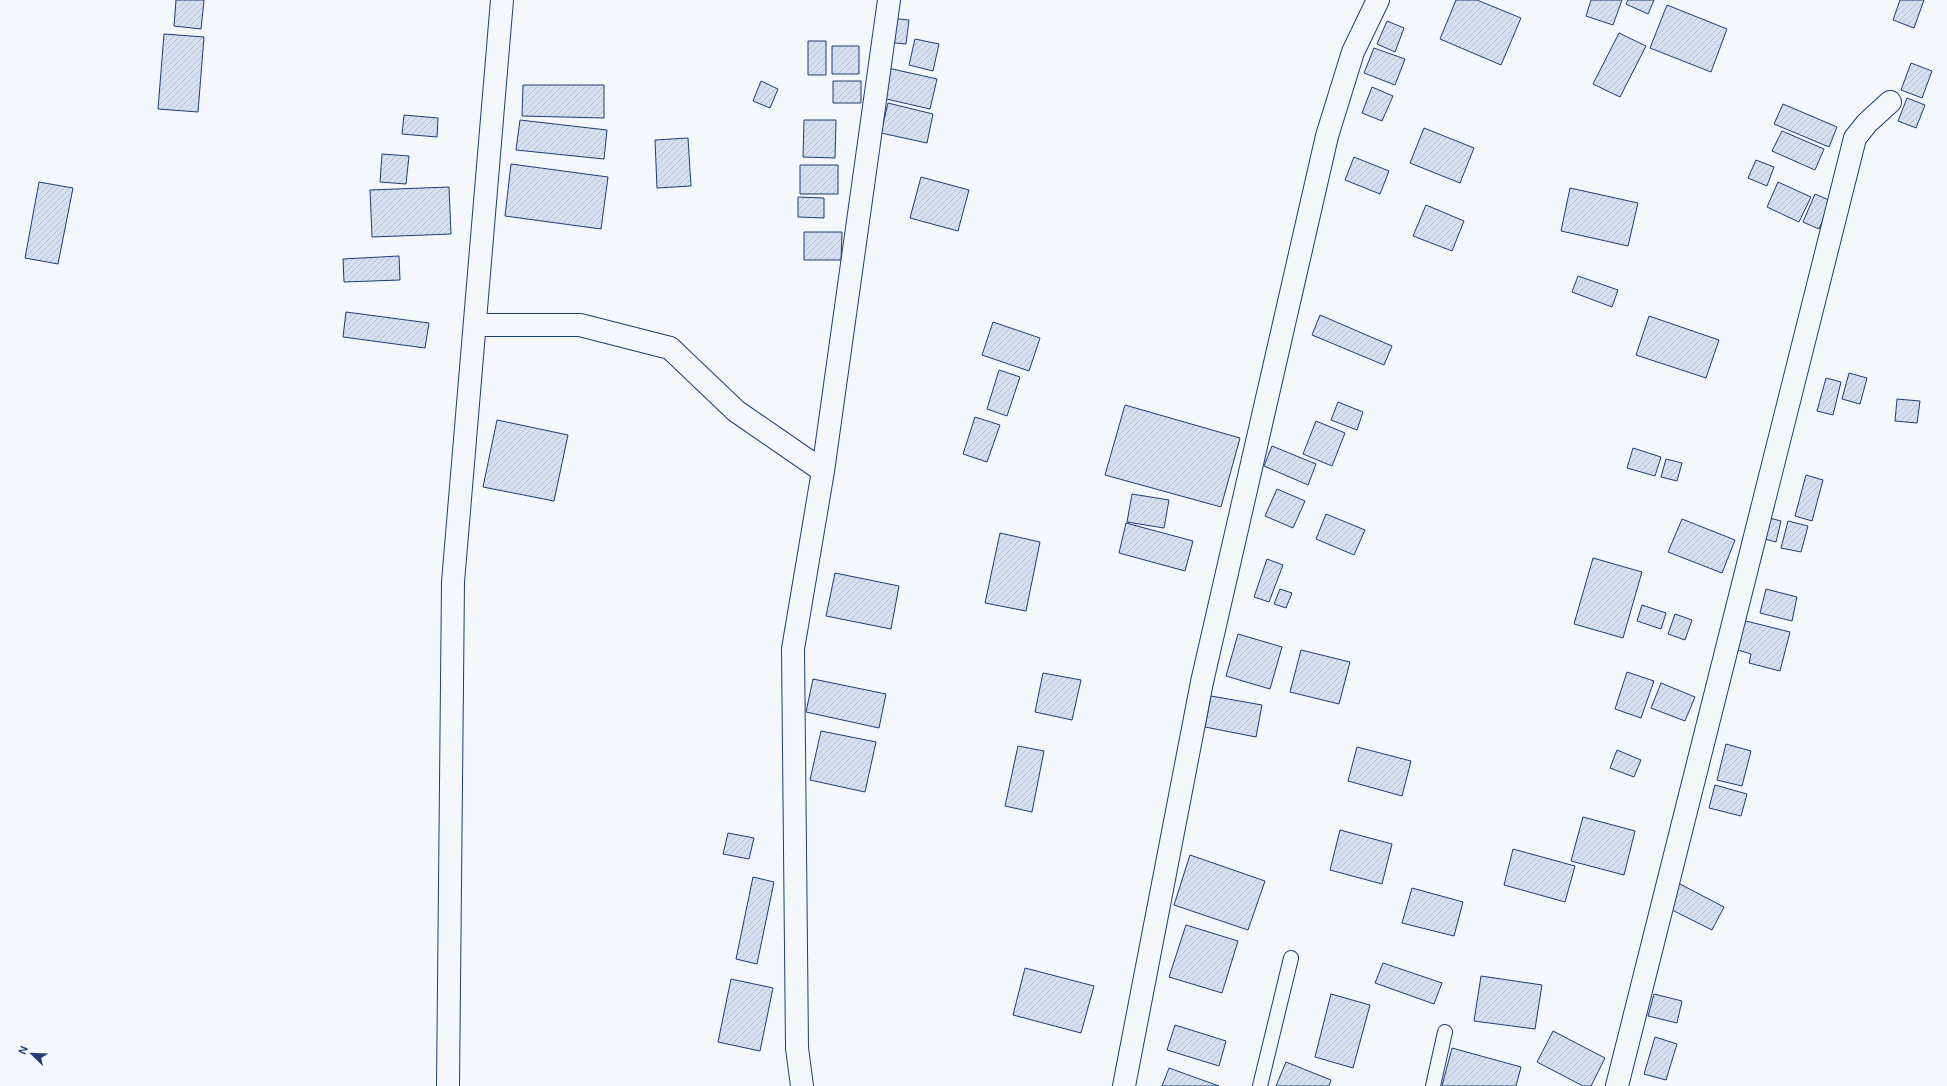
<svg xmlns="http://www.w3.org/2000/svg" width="1947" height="1086" font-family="Helvetica,sans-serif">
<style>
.building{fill:url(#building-hatch);stroke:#1d3f73}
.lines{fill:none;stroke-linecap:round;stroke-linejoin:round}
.lane-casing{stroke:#1d3f73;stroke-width:16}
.street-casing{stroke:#1d3f73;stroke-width:24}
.lane{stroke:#f4f7fb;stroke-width:14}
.street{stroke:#f4f7fb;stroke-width:22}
</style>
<defs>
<pattern id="building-hatch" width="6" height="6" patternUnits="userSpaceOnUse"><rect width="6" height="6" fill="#d5e0f0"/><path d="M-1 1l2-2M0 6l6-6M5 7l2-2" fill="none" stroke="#b6c1d1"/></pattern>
</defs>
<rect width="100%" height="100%" fill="#f4f7fb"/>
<path class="building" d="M176 0H204L201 29 174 26Z
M1456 0H1477L1521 18 1501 65 1440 39Z
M1591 0H1622L1613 25 1586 16Z
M1628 0H1654L1648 14 1626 4Z
M1900 0H1924L1914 28 1893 20Z
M1667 5 1727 29 1711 72 1650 48Z
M889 18 909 20 906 44 886 42Z
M1387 21 1404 28 1395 52 1377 44Z
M1619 33 1646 46 1620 97 1593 84Z
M164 34 204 37 198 112 158 109Z
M915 39 939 44 933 71 909 65Z
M808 41H826V75H808Z
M832 46H859V74H832Z
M1374 48 1405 59 1395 85 1364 73Z
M1911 63 1932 71 1922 98 1901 90Z
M888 68 937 79 930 109 882 98Z
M761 81 778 89 770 108 753 101Z
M833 81H861V103H833Z
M523 85H604V118L522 116Z
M1372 87 1393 96 1382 121 1362 113Z
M1907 98 1925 105 1916 128 1898 121Z
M888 103 933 114 927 143 881 133Z
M1783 104 1837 127 1829 147 1774 124Z
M404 115 438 118 437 137 402 134Z
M520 120 607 130 604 159 516 150Z
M804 120H836L835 158 803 157Z
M1424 128 1474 148 1460 183 1410 163Z
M1782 131 1824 149 1815 170 1772 151Z
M688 138 691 186 657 188 655 140Z
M382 154 409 156 406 184 380 182Z
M1354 157 1389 171 1380 194 1345 180Z
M1756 160 1774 167 1767 186 1748 178Z
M511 164 608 177 601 229 505 216Z
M800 165H838V194H800Z
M921 177 969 190 958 231 910 218Z
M39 182 73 188 58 264 25 258Z
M1778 182 1811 197 1799 222 1767 207Z
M449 187 451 234 372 237 370 190Z
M1570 188 1638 203 1628 246 1561 231Z
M1815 194 1831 201 1819 229 1803 222Z
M798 197 824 198V218L798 217Z
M1426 205 1464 221 1452 251 1413 236Z
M804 232H842L841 260H804Z
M399 256 400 280 344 282 343 259Z
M1578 276 1618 290 1612 307 1572 292Z
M346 312 429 323 425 348 343 337Z
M1320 315 1392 346 1384 365 1312 335Z
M1649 316 1719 340 1706 378 1636 355Z
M993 322 1040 338 1029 371 982 355Z
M999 370 1020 377 1007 416 987 409Z
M1849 373 1867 378 1860 404 1842 399Z
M1826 378 1841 382 1833 415 1817 411Z
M1897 399 1920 401 1917 423 1895 421Z
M1338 402 1363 412 1357 430 1331 420Z
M1125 405 1240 438 1221 507 1105 475Z
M975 417 1000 425 987 462 963 454Z
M497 420 568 435 554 501 483 487Z
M1316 421 1345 433 1332 466 1303 454Z
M1272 446 1316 464 1308 485 1264 466Z
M1633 448 1661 457 1655 476 1627 468Z
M1666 459 1682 463 1677 481 1661 477Z
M1806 475 1823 480 1812 521 1795 516Z
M1277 489 1305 501 1293 528 1265 516Z
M1132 494 1169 500 1164 528 1127 522Z
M1326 514 1365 530 1354 555 1316 539Z
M1766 517 1781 521 1776 542 1761 538Z
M1682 519 1735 540 1722 573 1668 552Z
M1788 521 1808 526 1801 552 1781 548Z
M1126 523 1193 541 1185 571 1119 553Z
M1000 533 1040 542 1026 611 985 603Z
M1593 558 1642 572 1623 638 1574 624Z
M1267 559 1283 565 1269 602 1254 597Z
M835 573 899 586 891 629 826 616Z
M1280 589 1292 593 1286 608 1274 604Z
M1766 589 1797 597 1792 621 1760 613Z
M1642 605 1666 613 1661 629 1637 621Z
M1675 614 1692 620 1685 640 1668 634Z
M1738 619 1790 632 1780 671 1749 663 1751 654 1731 648Z
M1238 634 1282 647 1270 689 1226 676Z
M1301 650 1350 662 1339 704 1290 692Z
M1627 672 1654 681 1641 718 1615 709Z
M1043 673 1081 680 1072 720 1035 712Z
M813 679 886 694 879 728 806 712Z
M1661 683 1695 697 1685 721 1651 708Z
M1211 696 1262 705 1256 737 1205 727Z
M821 731 876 742 865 792 810 780Z
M1726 744 1751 751 1742 786 1717 780Z
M1018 746 1044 751 1032 812 1005 806Z
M1357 747 1411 761 1402 796 1348 781Z
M1617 750 1641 760 1634 777 1610 768Z
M1715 785 1747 794 1741 816 1709 808Z
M1583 817 1635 831 1624 875 1571 861Z
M1340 830 1392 844 1382 884 1330 870Z
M728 833 754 838 749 859 723 854Z
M1513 849 1575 866 1565 902 1504 885Z
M1190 855 1265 881 1248 930 1174 905Z
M753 877 774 882 757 964 736 959Z
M1678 883 1724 907 1712 930 1666 907Z
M1412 888 1463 902 1454 936 1402 923Z
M1186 925 1238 941 1222 993 1169 977Z
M1383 963 1442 983 1434 1004 1375 983Z
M1025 968 1094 986 1081 1033 1013 1015Z
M1481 976 1542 985 1535 1029 1474 1021Z
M731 979 773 988 760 1051 718 1042Z
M1331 994 1370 1005 1353 1068 1315 1057Z
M1654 994 1682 1001 1677 1023 1648 1016Z
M1175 1025 1226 1041 1219 1066 1167 1050Z
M1553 1031 1605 1058 1591 1086H1583L1537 1062Z
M1655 1037 1677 1044 1666 1080 1644 1074Z
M1452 1048 1521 1067 1516 1086H1442Z
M1286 1062 1331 1080 1329 1086H1276Z
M1169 1068 1219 1086H1162Z"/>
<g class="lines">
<g class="lane-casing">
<path id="lane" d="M1260 1086 1291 958
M1433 1086 1445 1032"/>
</g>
<g class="street-casing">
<path id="street" d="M475 325H580L670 348 736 411 823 471
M448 1086 453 582 502 0
M802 1086 797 1048 793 649 823 471 889 0
M1124 1086 1202 682 1327 136 1353 52 1378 0
M1617 1086 1855 138 1867 123 1890 102"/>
</g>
<use href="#lane" class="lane"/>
<use href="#street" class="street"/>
</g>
<g transform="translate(32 1054) rotate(293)" stroke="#f4f7fb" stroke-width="3" paint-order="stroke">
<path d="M0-3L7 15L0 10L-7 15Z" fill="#1d3f73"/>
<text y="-6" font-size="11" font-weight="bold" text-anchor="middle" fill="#1d3f73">N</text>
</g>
</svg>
